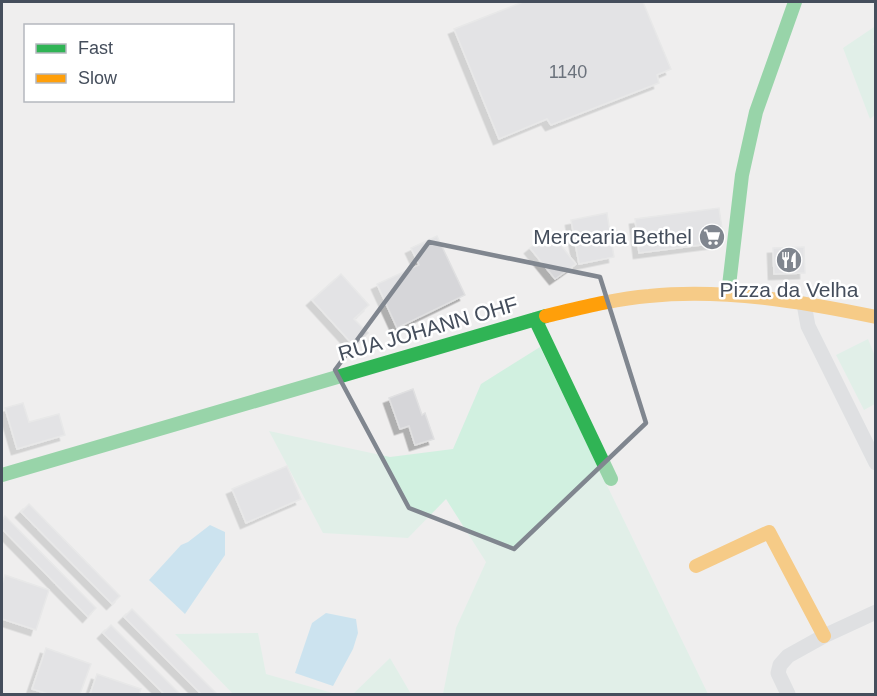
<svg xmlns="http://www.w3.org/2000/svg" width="877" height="696" font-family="Arial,sans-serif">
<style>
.green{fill:#d1f0e0}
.water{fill:#a3d6ef}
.building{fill:#d6d6d9;stroke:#e0e0e1;stroke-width:1.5;filter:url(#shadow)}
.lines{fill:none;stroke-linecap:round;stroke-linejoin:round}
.street{stroke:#cccfd3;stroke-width:15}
.fast{stroke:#30b455;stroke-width:14}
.slow{stroke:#ff9f0a;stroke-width:14}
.marked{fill:none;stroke:#80868f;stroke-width:4.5;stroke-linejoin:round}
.labels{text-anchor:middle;stroke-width:5;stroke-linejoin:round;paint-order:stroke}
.number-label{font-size:18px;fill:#6b727c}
.poi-label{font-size:21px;fill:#454e5c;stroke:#fff;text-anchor:end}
.street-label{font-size:21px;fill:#454e5c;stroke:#fff}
</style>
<defs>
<filter id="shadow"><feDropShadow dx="-5.5" dy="5.5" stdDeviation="0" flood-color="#0004"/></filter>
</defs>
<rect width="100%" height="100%" fill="#efeeee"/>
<path class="green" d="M874 27 875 30V42L873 44 876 49 875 115 870 119 843 48Z
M868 339 875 356V404L864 410 836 355Z
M540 347 708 694H443L456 628 486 562 446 499 408 538 323 533 269 431 390 457 453 449 481 384Z
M258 633 266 674 336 694H233L175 634Z
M390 658 411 694H353Z"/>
<path class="water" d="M210 525 225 532V555L185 614 149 580 181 545 188 542Z
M326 613 356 619 358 633 353 649 333 686 295 673 312 623Z"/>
<path class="building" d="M523 2H643L671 69 657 75 659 83 551 125 547 119 499 139 454 29Z
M719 208 724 242 639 253 635 219Z
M607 213 614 257 579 264 571 220Z
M550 232 576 264 555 279 530 248Z
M437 236 465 295 397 328 377 284 419 265 411 248Z
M804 247 805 273 774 274 773 248Z
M341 274 369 305 354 319 368 333 354 346 312 300Z
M413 389 422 415 425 413 434 439 415 445 409 426 400 429 389 398Z
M23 403 29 422 59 414 65 435 17 449 5 408Z
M287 466 301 499 246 523 232 489Z
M29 504 120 596 112 604 21 512Z
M5 516 96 608 88 617 2 529V520Z
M5 575 49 590 36 630 2 619V584Z
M132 609 217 694H201L124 617Z
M111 625 180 694H164L103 633Z
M46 648 91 664 80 694H48L32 689Z
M97 674 141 689 139 694H90Z"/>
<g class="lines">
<path class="street" d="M804 304 808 326 876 463
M788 694 778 673 780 665 788 656 824 636 876 612"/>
<path class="fast" d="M728 294 742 175 756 112 795 2
M535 319 611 479
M2 475 546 316"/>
<path class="slow" d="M546 316C580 308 614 299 649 296 723 288 804 302 876 317
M696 566 769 532 824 636"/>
</g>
<path d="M0 0H877V696H0ZM429 242 600 277 646 423 514 549 409 508 335 370Z" fill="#efeeee" fill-opacity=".55" fill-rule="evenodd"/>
<path class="marked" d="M429 242 600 277 646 423 514 549 409 508 335 370Z"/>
<defs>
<g id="supermarket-disc" transform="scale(1.35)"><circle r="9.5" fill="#80868f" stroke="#fff"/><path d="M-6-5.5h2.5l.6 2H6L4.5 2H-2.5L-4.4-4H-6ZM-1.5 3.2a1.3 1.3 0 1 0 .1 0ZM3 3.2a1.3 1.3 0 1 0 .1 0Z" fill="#fff"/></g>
<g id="restaurant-disc" transform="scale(1.35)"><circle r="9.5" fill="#80868f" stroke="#fff"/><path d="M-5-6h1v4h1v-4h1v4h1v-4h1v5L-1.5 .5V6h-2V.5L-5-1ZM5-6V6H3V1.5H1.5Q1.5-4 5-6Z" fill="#fff"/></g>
</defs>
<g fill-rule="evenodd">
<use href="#supermarket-disc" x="712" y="237"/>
<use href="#restaurant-disc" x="789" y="260"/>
</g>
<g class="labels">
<g class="number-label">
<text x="568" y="78">1140</text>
</g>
<g class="poi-label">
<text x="692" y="244">Mercearia Bethel</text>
<text x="789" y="297" text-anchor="middle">Pizza da Velha</text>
</g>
<g class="street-label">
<text transform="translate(428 329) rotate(-16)" y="7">RUA JOHANN OHF</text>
</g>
</g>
<rect width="877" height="696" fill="none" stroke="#454e5c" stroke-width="6"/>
<rect x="24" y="24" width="210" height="78" fill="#ffffff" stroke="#b5b8be" stroke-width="1.5"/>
<rect x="36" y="44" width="30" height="9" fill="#30b455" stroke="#b5b8be" stroke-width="1.5"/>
<text x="78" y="54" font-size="18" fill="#454e5c">Fast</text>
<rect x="36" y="74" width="30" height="9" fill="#ff9f0a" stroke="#b5b8be" stroke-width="1.5"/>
<text x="78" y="84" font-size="18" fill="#454e5c">Slow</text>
</svg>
